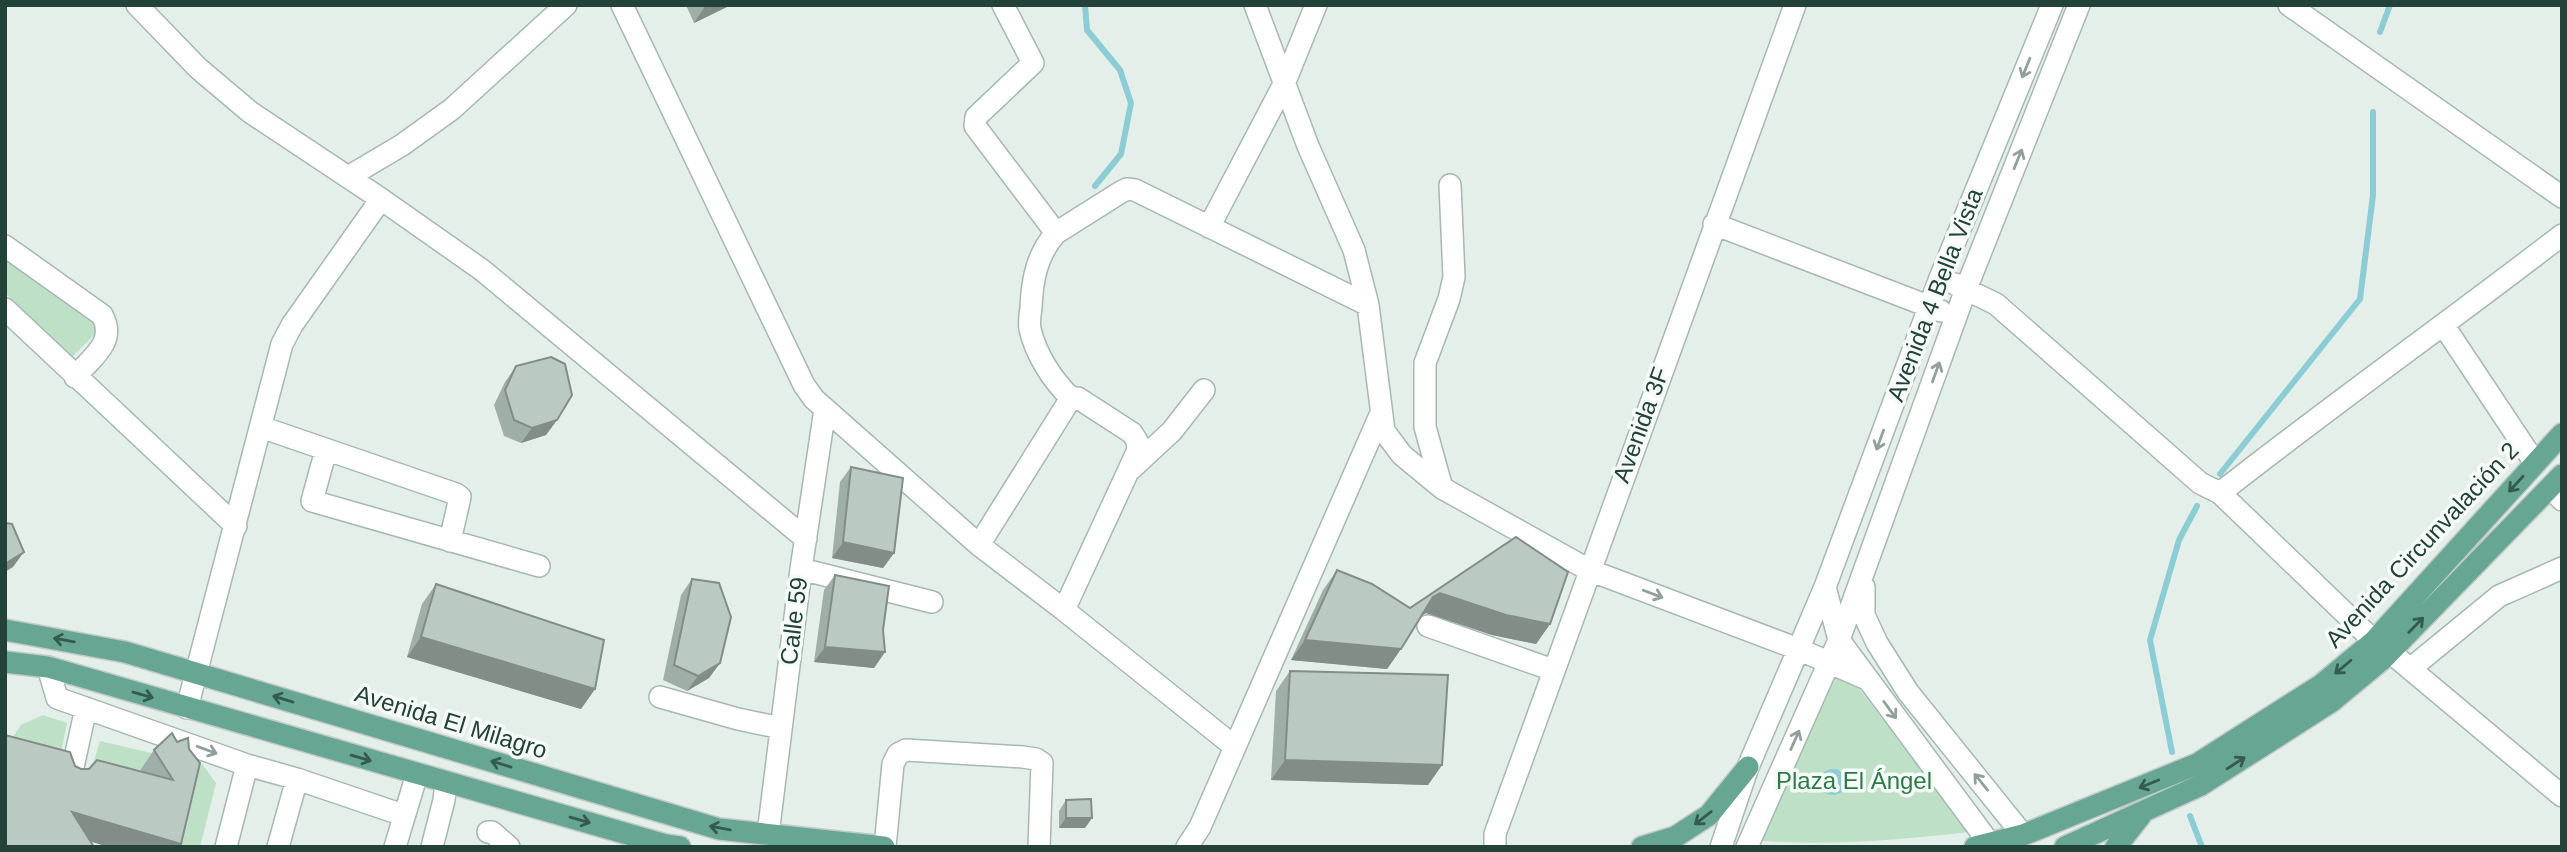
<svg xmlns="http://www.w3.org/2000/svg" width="2567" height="852" font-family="Arial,sans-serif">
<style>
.green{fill:#bee0c6}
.water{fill:#8cccd5}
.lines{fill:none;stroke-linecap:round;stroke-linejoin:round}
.stream{stroke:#8cccd5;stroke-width:6}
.minor-casing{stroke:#a7b8b1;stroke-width:24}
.major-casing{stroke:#c1cac8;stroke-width:24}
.minor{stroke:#fff;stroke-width:21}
.major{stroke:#68a694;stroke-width:21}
.wall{fill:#a0aea8}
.shaded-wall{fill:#828d88}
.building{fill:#bacac3;stroke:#828d88;stroke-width:2}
.oneway{stroke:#91a09c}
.oneway2{stroke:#345b50}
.labels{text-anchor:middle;stroke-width:7;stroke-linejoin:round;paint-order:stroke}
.street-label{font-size:24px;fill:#234239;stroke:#f6fbf8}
.park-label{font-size:24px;fill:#2b7b48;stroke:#f6fbf8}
</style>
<rect width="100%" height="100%" fill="#e5efea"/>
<path class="green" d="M5 260 102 327 71 358 5 293Z
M1831 677 1855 683 1969 832C1897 840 1833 846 1760 841Z
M43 715 67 723 57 772 5 749 21 725Z
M100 741 203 765 216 783 200 847H174L88 781Z"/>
<path class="water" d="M1820 782a13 13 0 1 1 26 0a13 13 0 1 1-26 0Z"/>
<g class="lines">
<path class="stream" d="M1085 5 1087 30 1120 70 1131 103 1121 154 1095 186
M2380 32 2390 5
M2220 474 2360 299 2373 195V112
M2172 752 2150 640 2179 540 2197 506
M2190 816 2202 847"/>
<g class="minor-casing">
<path id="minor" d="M137 5 198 68 250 112 381 199 482 270 806 539
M622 5 804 385 814 399 979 545 1064 610 1235 747
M1003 5 1033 63 976 117 975 126 1056 233 1121 192 1127 189 1135 190 1368 305
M1255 5 1308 146 1354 250 1368 305 1384 431 1402 455 1442 488 1589 570 1798 649 1867 679
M2289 5 2562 197
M348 177 402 145 452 109 566 5
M1714 224 1941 311
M1209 227 1284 84 1316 5
M1056 233C1037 254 1032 280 1031 308 1030 314 1029 323 1030 329 1036 355 1053 381 1071 398
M5 246 102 315C117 342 92 357 75 377
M1955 284 1996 304 2200 483 2220 493C2332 405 2449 322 2562 235
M5 309 236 526
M2444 326 2535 463
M261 427 456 494 460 497 450 541
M326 450 312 501 539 566
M1131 469 1172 431 1204 390
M1442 488 1425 427V363L1449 299 1454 277 1450 185
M2551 488 2562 500
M2220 493 2374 641
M979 545 1071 398H1078L1132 433 1137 441 1138 450 1064 610
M801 569 932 602
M1825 587 1839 640 1990 844
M1864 587V615L1877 643 1908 692 2023 835
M1428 626 1553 670
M2390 652 2562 796
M48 667 57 698 247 765 226 847
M2410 669 2499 596 2562 568
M660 697 738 719 781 728
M187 708 282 344 292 325 381 199
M247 765 297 779 278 847
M71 776 86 708
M297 779 403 815
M488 832H492L509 847
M768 834 801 569 825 409
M395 847 417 774
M432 847 444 800 446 782
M885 847 893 764 898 754 906 750 1023 757 1036 759 1042 763 1039 847
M1187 847 1200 827 1381 413
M1495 847V834L1795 5
M1721 847 1748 767 1825 587 1940 278 2052 5
M1747 847 1839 640 1966 289 2079 5"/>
</g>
<g class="major-casing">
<path id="major" d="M5 630 125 652 719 829 884 847
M5 662 48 667 666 845 680 847
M1642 847 1675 837 1709 815 1748 767
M1975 847 2023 835 2197 764 2321 685 2374 641 2562 434
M2065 847 2201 785 2331 702 2384 658 2562 475
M2116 847 2141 815"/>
</g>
<use href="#minor" class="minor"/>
<use href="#major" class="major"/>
</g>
<path class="wall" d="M686 5H731L694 23Z
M516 366 557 420 546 435 521 443 504 436 494 405 505 382Z
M851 467 894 553 883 568 832 558 840 482Z
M1337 570 1410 608 1550 624 1536 644 1492 635 1426 613 1422 615 1401 649 1387 669 1291 660 1323 590Z
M835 575 883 630 885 652 874 668 814 662 824 590Z
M692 579 720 663 709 678 687 691 663 680 681 595Z
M436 584 595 689 581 709 407 657 422 604Z
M1290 671 1442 765 1428 785 1271 780 1276 691Z
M172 733 179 847H109L90 841 5 847 75 766 81 769 142 772 141 769 154 750Z
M1066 800 1092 818 1085 828H1059V811Z"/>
<path class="shaded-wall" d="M706 5H731L694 23Z
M557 420 546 435 521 443 532 428Z
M843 542 894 553 883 568 832 558Z
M24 552 13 567 5 572V564Z
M1440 593 1550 624 1536 644 1492 635 1426 613 1419 617 1433 597Z
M421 637 595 689 581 709 407 657Z
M1305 640 1401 649 1387 669 1291 660Z
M825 647 885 652 874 668 814 662Z
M720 663 709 678 687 691 698 676Z
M1285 760 1442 765 1428 785 1271 780Z
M72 812 181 844 179 847H109L58 832Z
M1066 818H1092L1085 828H1059Z"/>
<path class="building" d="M551 357 565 364 572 395 557 420 532 428 514 420 505 390 516 366Z
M851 467 903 478 894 553 843 542Z
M5 523 12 524 24 552 5 564Z
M1516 537 1568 572 1550 624 1506 615 1440 593 1433 597 1401 649 1305 640 1337 570 1372 584 1410 608Z
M835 575 889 586 883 630 885 652 825 647Z
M692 579 719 583 731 617 720 663 698 676 674 665Z
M436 584 604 640 595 689 421 637Z
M1290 671 1448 675 1442 765 1285 760Z
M172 733 177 742 188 738 189 749 200 763 181 844 72 812 94 847H5V735L70 752 75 766 81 769H89L97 760 173 780 154 750Z
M1091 799 1092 818H1066V800Z"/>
<defs><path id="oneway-shaft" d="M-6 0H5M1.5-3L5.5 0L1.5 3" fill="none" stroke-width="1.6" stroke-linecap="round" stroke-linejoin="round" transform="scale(1.75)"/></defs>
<g class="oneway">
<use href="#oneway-shaft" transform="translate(2026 68) rotate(112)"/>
<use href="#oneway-shaft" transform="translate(2018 159) rotate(-68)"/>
<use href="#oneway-shaft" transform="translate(1936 372) rotate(-70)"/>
<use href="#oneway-shaft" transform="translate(1880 440) rotate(110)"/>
<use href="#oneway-shaft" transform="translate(1653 594) rotate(21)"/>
<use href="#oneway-shaft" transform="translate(1890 710) rotate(54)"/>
<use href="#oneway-shaft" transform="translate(1795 740) rotate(-66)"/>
<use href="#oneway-shaft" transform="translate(207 750) rotate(20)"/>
<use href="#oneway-shaft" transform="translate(1981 782) rotate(-129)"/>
</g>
<g class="oneway2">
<use href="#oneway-shaft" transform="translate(2516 484) rotate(132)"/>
<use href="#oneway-shaft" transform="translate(2416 625) rotate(-46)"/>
<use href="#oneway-shaft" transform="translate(64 640) rotate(-170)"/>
<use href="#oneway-shaft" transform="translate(2343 667) rotate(140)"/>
<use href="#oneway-shaft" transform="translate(143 695) rotate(16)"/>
<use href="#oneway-shaft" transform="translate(283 699) rotate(-163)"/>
<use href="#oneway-shaft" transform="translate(361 758) rotate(16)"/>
<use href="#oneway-shaft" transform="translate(2236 763) rotate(-33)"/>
<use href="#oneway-shaft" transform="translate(501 764) rotate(-163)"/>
<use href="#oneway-shaft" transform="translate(2149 784) rotate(158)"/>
<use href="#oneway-shaft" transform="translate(1703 818) rotate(142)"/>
<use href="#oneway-shaft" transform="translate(580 820) rotate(16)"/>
<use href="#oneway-shaft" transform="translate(720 828) rotate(-170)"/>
</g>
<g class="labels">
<g class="street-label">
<text transform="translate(1935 295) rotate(-69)" y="8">Avenida 4 Bella Vista</text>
<text transform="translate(1641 425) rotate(-70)" y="8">Avenida 3F</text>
<text transform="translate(2422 545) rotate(-47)" y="8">Avenida Circunvalación 2</text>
<text transform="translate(794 621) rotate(-83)" y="8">Calle 59</text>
<text transform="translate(451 722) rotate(17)" y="8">Avenida El Milagro</text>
</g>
<g class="park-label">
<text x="1854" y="789">Plaza El Ángel</text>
</g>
</g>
<rect width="2567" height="852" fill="none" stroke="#234239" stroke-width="14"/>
</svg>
